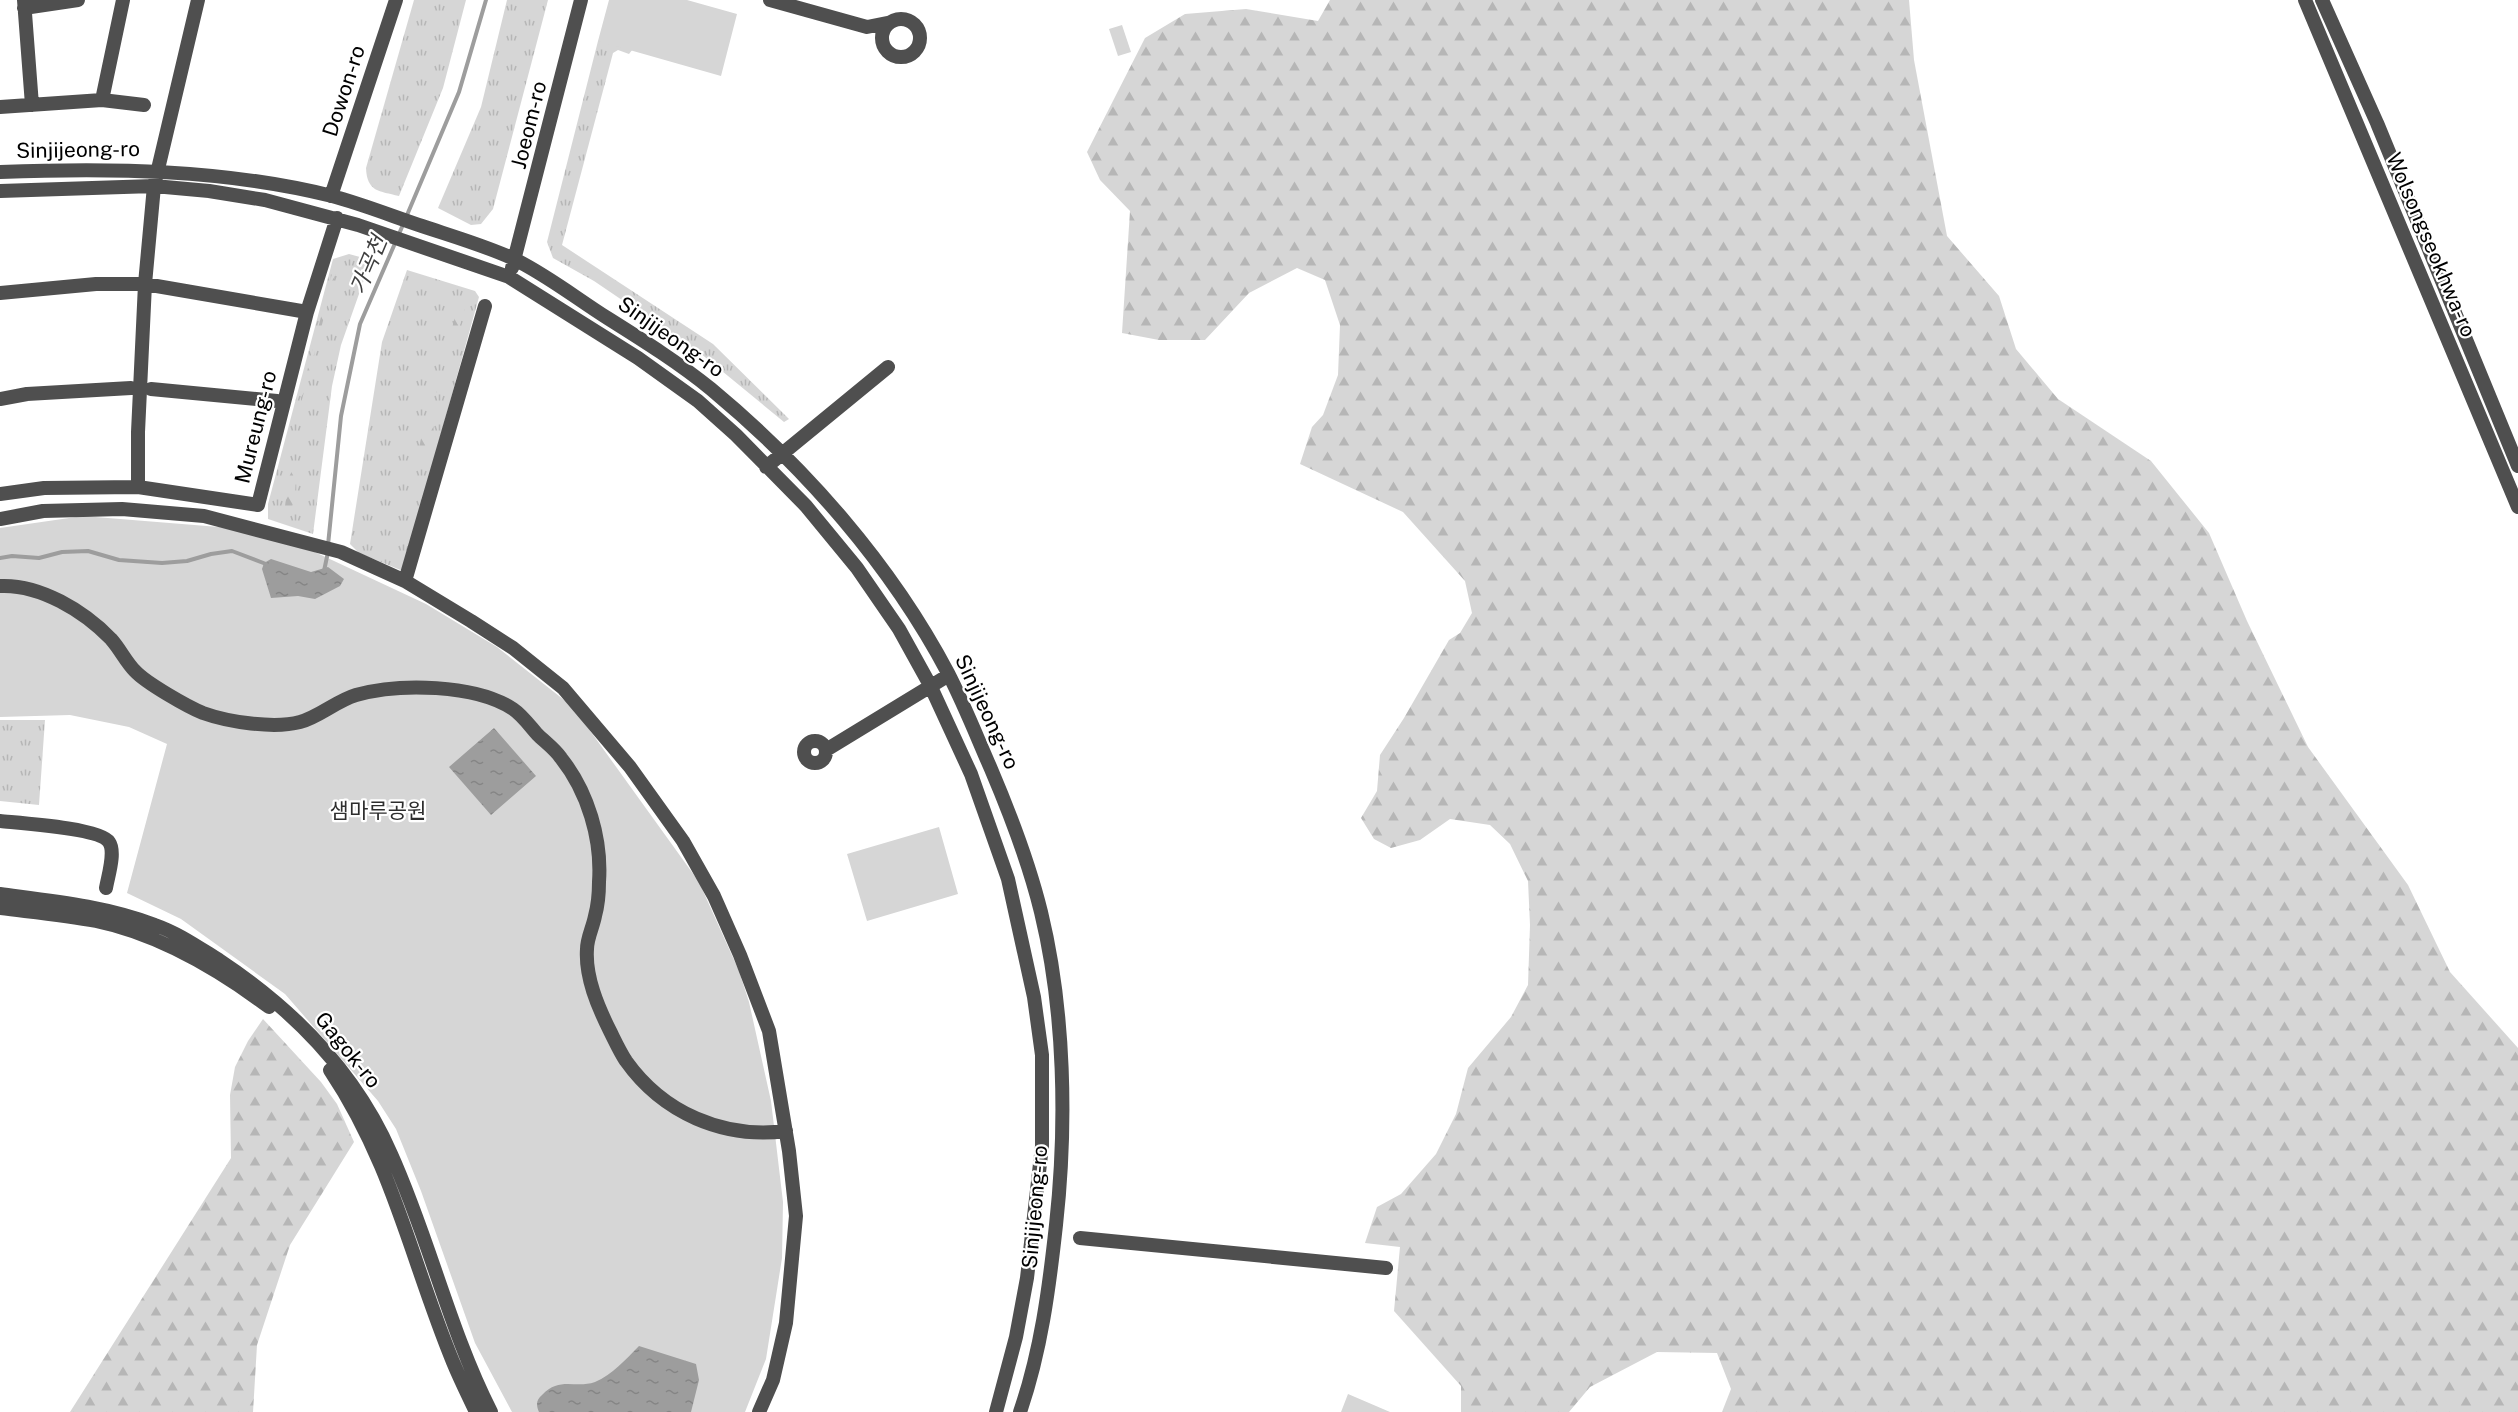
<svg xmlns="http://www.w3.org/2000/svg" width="2518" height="1412" font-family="'Public Sans','Noto Sans KR',sans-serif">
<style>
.grass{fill:url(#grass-tufts)}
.forest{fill:url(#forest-firs)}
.park{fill:#d6d6d6}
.water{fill:url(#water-ripples)}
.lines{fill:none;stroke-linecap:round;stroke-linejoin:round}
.stream{stroke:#9d9d9d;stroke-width:4}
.minor{stroke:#4f4f4f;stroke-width:14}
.labels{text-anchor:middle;stroke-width:4.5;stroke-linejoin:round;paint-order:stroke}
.street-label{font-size:21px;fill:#000;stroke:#fff}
.park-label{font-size:21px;fill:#2d2d2d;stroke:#fff}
.water-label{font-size:22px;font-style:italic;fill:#3e3e3e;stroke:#fff}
</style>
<defs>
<pattern id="grass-tufts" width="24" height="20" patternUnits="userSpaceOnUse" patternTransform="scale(1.5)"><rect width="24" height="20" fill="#d6d6d6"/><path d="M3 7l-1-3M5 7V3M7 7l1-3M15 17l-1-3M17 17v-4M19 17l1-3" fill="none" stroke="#b6b6b6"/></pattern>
<pattern id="forest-firs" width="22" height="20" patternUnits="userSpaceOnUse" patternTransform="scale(1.5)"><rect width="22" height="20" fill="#d6d6d6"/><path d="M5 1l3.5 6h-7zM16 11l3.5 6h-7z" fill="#b6b6b6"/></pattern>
<pattern id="water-ripples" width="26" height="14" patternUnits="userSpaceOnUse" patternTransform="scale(1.5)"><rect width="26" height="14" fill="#9d9d9d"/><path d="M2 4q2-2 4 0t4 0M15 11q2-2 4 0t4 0" fill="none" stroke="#858585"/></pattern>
</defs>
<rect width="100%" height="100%" fill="#fff"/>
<path class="grass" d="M414 0H466L443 88 399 196C379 191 367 192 366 168Z
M507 0H548L493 209 481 224 471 225 438 208 481 107Z
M605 36 636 45 629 54 618 50 613 53 562 245 713 344 789 419 784 422 700 353 594 281 553 258 547 242 598 41Z
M349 254 371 260 341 345 332 386 313 534 268 519V504L333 259Z
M407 270 475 291 479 297 403 571 359 553 350 544 382 342Z
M0 720H45L39 805 0 801Z"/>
<path class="forest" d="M1330 0H1909L1914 60 1947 236 1999 296 2016 349 2058 399 2151 461 2209 533 2247 621 2308 747 2408 885 2450 972 2518 1048V1412H1722L1731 1389 1717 1353 1657 1352 1590 1387 1569 1412H1461V1386L1394 1311 1400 1247 1365 1243 1377 1207 1401 1194 1436 1154 1456 1114 1468 1068 1511 1017 1528 985 1530 925 1528 881 1510 844 1490 825 1450 819 1420 840 1391 848 1374 839 1361 818 1377 791 1380 755 1404 718 1449 640 1460 633 1472 613 1465 581 1403 512 1300 464 1312 427 1323 415 1338 375 1340 325 1325 280 1297 268 1249 293 1205 340H1159L1122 333 1130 211 1100 180 1087 152 1145 38 1185 14 1246 9 1318 21Z
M339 261 301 403V395L335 262Z
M461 297 465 308 458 332H451L455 317 453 308Z
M445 364 450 377 444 393 435 392 443 378Z
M433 422 434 434 427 455 417 456 424 427Z
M292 471 296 474 295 496 291 511 285 506 289 477Z
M263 1019 321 1082 337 1104 354 1142 290 1245 257 1345 253 1412H70L231 1158 230 1095 235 1067 248 1041Z"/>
<path class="park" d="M609 0H687L737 14 721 76 598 41Z
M1122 25 1131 52 1118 56 1109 29Z
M83 516 219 527 287 539 426 604 497 647 573 707 699 882 739 971 749 1002 771 1101 783 1202 782 1258 766 1359 745 1412H512L475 1343 421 1191 396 1129 378 1101 285 994 181 919 127 893 167 744 129 727 70 715 0 717V528Z
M939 827 958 894 867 921 847 854Z
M1348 1394 1390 1412H1341Z"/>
<path class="water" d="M271 559 311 572 328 567 344 579 340 586 315 599 298 596 271 598 262 569 264 563Z
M494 728 536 776 491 815 449 767Z
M639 1346 696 1364 699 1380 691 1412H539C536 1405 536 1400 542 1395 560 1376 575 1389 595 1382 612 1375 626 1359 639 1346Z"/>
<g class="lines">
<path class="stream" d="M399 234 459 92 486 0
M328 545 341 416 360 324 396 241
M0 558 12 556 39 558 62 552 88 551 119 560 162 563 187 561 211 554 232 551 266 564
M324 571 328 552"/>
<path class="minor" d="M24 0 32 105
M770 0 867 27 887 23
M2305 0 2518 507
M2322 0 2377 123 2518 466
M24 8 78 0
M882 38a19 19 0 1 1 38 0a19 19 0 1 1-38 0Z
M102 100 123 0
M0 107 102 100 144 105
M0 172C111 168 223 169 332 196 362 204 392 216 422 226 452 236 483 245 512 258 546 274 577 299 609 319 644 341 679 363 711 389 805 467 891 565 948 673 964 704 977 737 991 769 1011 816 1029 863 1041 912 1065 1011 1067 1125 1056 1225 1049 1289 1041 1351 1020 1412
M0 191 154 186 209 191 265 200 358 225 509 277 638 358 698 401 736 435 806 506 857 568 899 629 930 685 971 774 1008 879 1034 997 1042 1055V1146L1027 1278 1016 1337 996 1412
M331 196 396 0
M512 268 581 0
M0 293 96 284H145L307 312
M151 389 277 401
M0 399 27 394 131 388
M766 467 888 367
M138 487V432L145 284 154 186 198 0
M0 494 44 488 138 487 258 505 307 312 337 218
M0 519 43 511 122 509 204 516 341 552 405 581 471 621 513 648 563 688 630 767 683 841 714 896 740 955 769 1031 789 1151 796 1216 786 1323 773 1380 759 1412
M405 581 485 306
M0 586C40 584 84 611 111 639 120 649 126 662 135 671 146 683 188 707 203 713 228 722 274 729 300 722 319 717 336 701 356 695 399 683 475 684 513 709 522 715 530 726 537 734 545 742 555 749 561 758 588 792 602 839 599 882 599 893 598 905 595 916 593 927 587 938 587 949 585 977 598 1007 610 1031 615 1041 620 1052 626 1061 663 1113 723 1139 786 1131
M804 752a11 11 0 1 1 22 0a11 11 0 1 1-22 0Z
M826 750 949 675
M0 821C19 823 100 828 109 842 116 852 108 876 106 888
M0 894C53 901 105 906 155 925 178 933 198 947 219 960 293 1009 355 1071 391 1154 429 1238 449 1329 491 1412
M0 908C32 912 65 915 96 921 159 934 218 969 269 1007
M330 1070C393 1164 411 1260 453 1362 460 1379 468 1395 476 1412
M1080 1238 1386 1268"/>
</g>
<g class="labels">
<g class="street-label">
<text transform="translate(344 91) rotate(-72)" y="7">Dowon-ro</text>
<text transform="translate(529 125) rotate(-76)" y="7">Joeom-ro</text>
<text transform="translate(78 150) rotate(-1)" y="7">Sinjijeong-ro</text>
<text transform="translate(2431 245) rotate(67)" y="7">Wolsongseokhwa-ro</text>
<text transform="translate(671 337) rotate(35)" y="7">Sinjijeong-ro</text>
<text transform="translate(256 427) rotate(-76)" y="7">Mureung-ro</text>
<text transform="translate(987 712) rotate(65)" y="7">Sinjijeong-ro</text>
<text transform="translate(348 1050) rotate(51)" y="7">Gagok-ro</text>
<text transform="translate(1035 1207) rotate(-85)" y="7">Sinjijeong-ro</text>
</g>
<g class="park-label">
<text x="378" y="818">샘마루공원</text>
</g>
<g class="water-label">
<text transform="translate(368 265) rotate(-67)" y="8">가곡천</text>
</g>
</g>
</svg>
